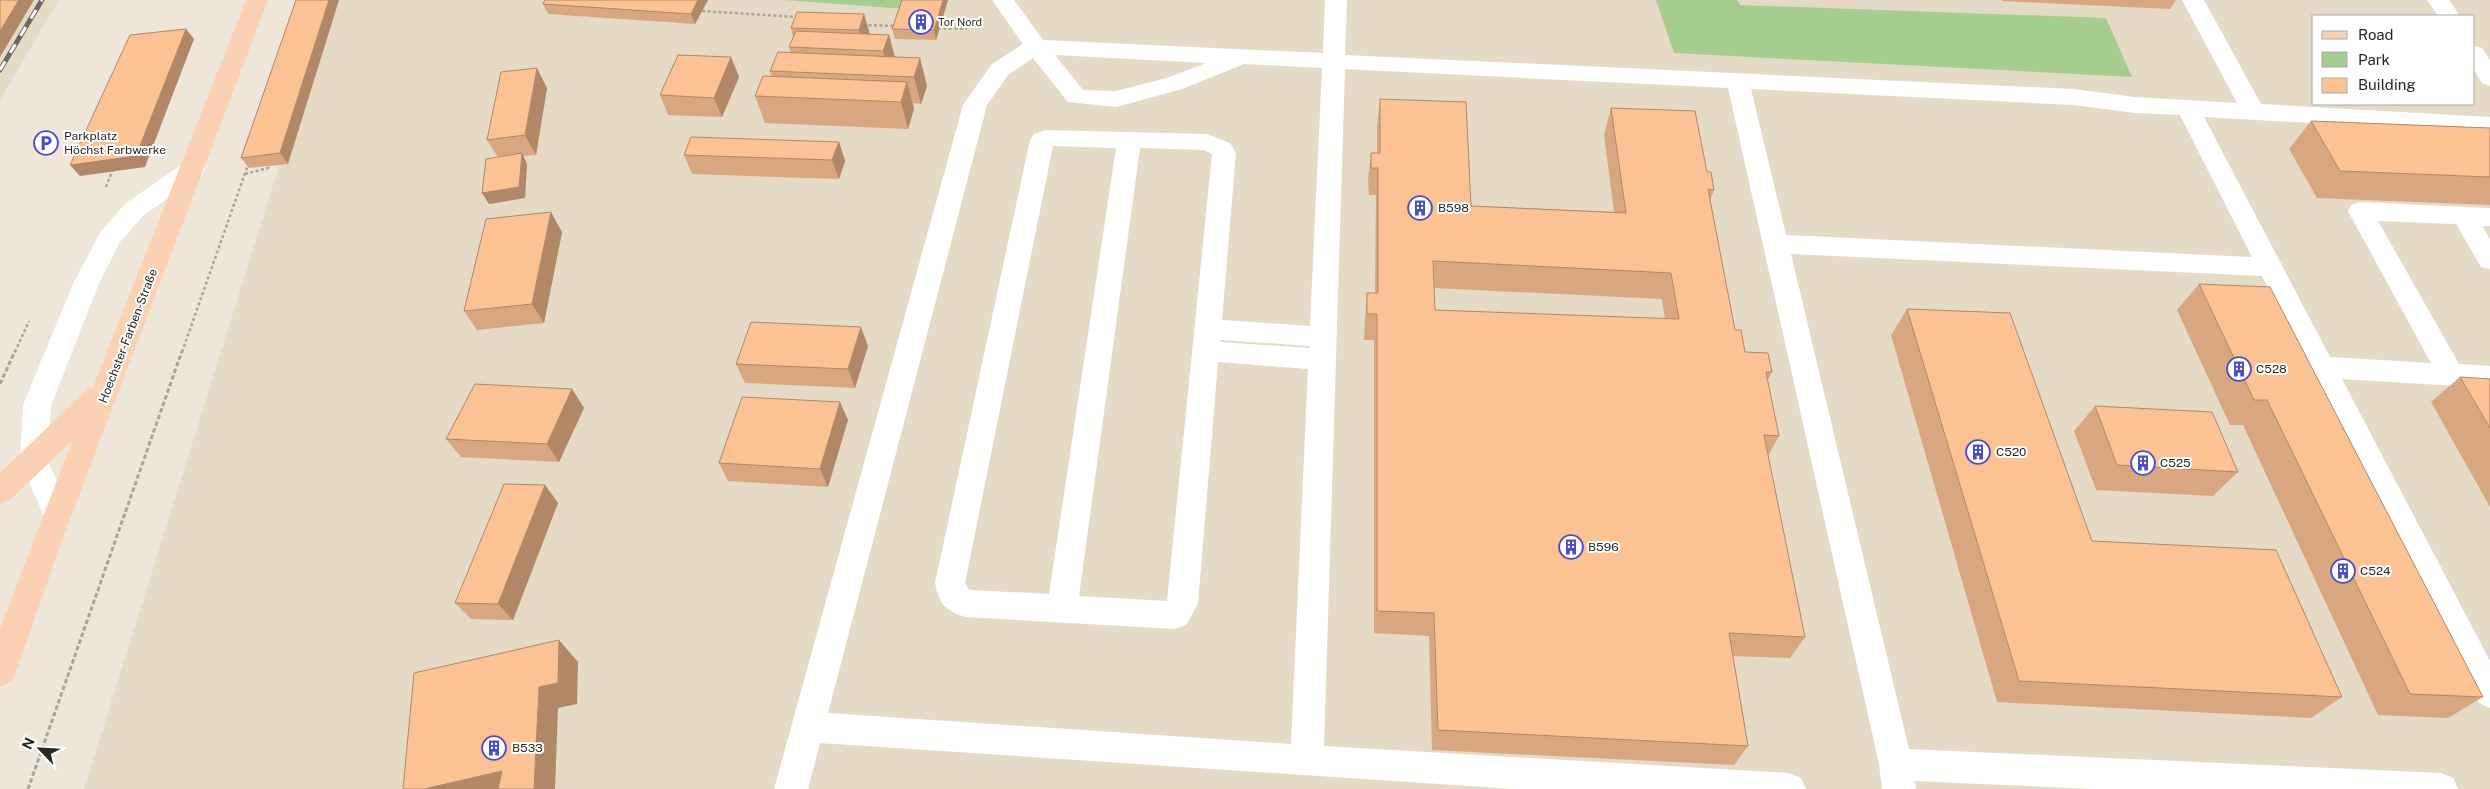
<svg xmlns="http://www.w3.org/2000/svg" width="2490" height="789" font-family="'Public Sans',sans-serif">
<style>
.built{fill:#e4dac6;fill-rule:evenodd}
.green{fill:#a5cd8f}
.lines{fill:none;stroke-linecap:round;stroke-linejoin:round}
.path-far1{stroke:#aaa49a;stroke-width:2.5;stroke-dasharray:3 2.5;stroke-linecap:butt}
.path{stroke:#aaa49a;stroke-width:3;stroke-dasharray:4.5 2.5;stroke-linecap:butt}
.minor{fill:#fff;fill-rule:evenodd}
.major{fill:#fbd1b3;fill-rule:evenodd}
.rail-casing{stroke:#6b6860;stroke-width:5}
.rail{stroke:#fff;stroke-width:3;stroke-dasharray:10;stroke-linecap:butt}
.wall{fill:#d8a77f;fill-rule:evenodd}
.shaded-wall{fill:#b08868}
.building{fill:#fbc294;stroke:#b08868;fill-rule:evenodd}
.labels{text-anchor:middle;stroke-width:4;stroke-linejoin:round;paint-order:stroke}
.far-poi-label{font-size:11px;fill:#292722;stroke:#fff;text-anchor:start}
.poi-label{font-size:12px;fill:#292722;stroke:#fff;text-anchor:start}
.street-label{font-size:12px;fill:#292722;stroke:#fff}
</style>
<rect width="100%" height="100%" fill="#ede6d9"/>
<path class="built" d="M0 0H59L0 100Z
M331 0H2490V789H84ZM2314 16H2474V104H2314Z"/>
<path class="green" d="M785 0H908L905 9Z
M1656 0H1737L1740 5 2106 18 2132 77 1674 53Z"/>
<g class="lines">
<path class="path-far1" d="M702 11 797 17
M863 25 897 26
M938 28 967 29
M245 174 268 168 269 164
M106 187 113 169
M15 352 29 321
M182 352 249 162"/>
<path class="path" d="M0 384 15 351
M28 789 182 351"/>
<path class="minor" d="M992 0H1014L1043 40 1323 53 1325 0H1347L1345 55 2074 89 2135 97 2237 103 2182 0H2204L2261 104 2490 117V133L2204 117 2330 357 2431 363 2348 211 2351 205 2360 202 2490 208V226H2482L2490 239V269L2481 267 2456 224 2378 221 2459 364 2490 366V388L2342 379 2490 661V708L2479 703 2262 276 1791 254 1909 749 2441 773 2453 778 2458 789H2093L1915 781 1916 789H1882L1879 764 1728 88 1345 69 1324 746 1789 773 1801 778 1806 789H1514L820 743 808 789H774L963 105 991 65 1023 44ZM1055 55 1206 63 1167 78 1116 91 1083 90ZM1033 58 1068 102 1116 107 1182 89 1244 64 1322 68 1310 326 1222 320 1236 153 1230 143 1207 134 1046 130 1034 134 1030 140 935 583C940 605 944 609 965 617L1175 629 1186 625 1198 604 1218 362 1308 369 1291 744 828 713 987 105 1008 75ZM1751 89 2074 105 2135 113 2180 115 2252 257 1786 235ZM1053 146 1116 148 1049 594 969 590 965 583ZM1140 148 1204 150 1212 154 1167 601 1079 596ZM1220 340 1309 346V348L1220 342Z
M2427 0H2449L2460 16H2438Z
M2474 46 2482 48 2490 60V86L2482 83 2474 70Z
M193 161 202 163 205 169 202 175 144 215 120 242 99 284 51 405 48 461 72 514 67 523 57 526 47 523 20 461 23 405 73 284 101 231 126 203 184 163Z"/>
<path class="major" d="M246 0H268L61 543 16 672 11 682 0 687V629L72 441 10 500 0 503V473L88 388 93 387Z"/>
<g class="rail-casing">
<path id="rail" d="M0 70 42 0"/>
</g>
<use href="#rail" class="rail"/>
</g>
<path class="wall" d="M296 0 288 164 249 168 241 158Z
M708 0 695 24 548 14 543 4Z
M902 0H948L936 40 895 39 892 29Z
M2002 0H2176L2170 9 2002 1Z
M864 14 870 34 889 35 895 57 920 58 927 86 921 104 913 103 914 109 908 129 765 123 755 96 772 77 770 71 791 53 789 47 793 36 791 28Z
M731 57 739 77 722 117 668 115 660 95Z
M547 88 536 155 523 156 527 164 525 198 489 204 498 157 487 140Z
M1380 99 1471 206 1614 212 1604 135 1611 108 1707 172 1714 190 1710 201 1735 330 1745 352 1772 372 1767 381 1779 436 1768 456 1805 637 1790 658 1733 656 1748 746 1734 765 1432 750 1429 636 1374 633V340H1364L1365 319 1367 293H1375L1376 195H1369L1368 180 1371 153H1377V126ZM1434 288 1662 299 1665 319 1435 310Z
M2311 121 2490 128V205L2317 198 2289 149Z
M839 142 845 161 839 179 692 174 684 155Z
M562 232 544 323 477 330 464 311Z
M2199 284 2483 697 2448 718 2378 715 2243 425H2230L2177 310Z
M1907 309 2092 541 2342 697 2311 718 1997 702 1891 335Z
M868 346 855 388 745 383 736 364Z
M2460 377 2490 379V507L2431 402Z
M572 389 584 408 559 462 461 457 446 439Z
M2095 406 2238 472 2213 496 2096 490 2074 431Z
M848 420 828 487 728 481 719 463Z
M545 485 558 503 513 620 471 619 455 603Z"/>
<path class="shaded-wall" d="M19 0H34L0 57V31Z
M329 0H339L288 164 280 153Z
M698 0H708L695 24 691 14Z
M943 0H948L936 40 934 30Z
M864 14 872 42 864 50 859 30Z
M186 29 194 39 145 167 80 176 70 165Z
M889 35 896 62 890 76 883 51Z
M731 57 739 77 722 117 714 98Z
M920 58 927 86 921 104 914 77Z
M537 68 547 88 536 155 525 135Z
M907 82 914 109 908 129 901 102Z
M839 142 845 161 839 179 832 160Z
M522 153 527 164 525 198 489 204 482 193Z
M551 212 562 232 544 323 532 304Z
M861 327 868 346 855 388 848 369Z
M572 389 584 408 559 462 547 444Z
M840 402 848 420 828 487 820 469Z
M545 485 558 503 513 620 498 604Z
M559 640 578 662 577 704 558 708 555 789H534L539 687Z
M502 771 523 789H424Z"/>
<path class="building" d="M0 0H19L0 31Z
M296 0H329L280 153 241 158Z
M545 0H698L691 14 543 4Z
M902 0H943L934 30 892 29Z
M797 12 864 14 859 30 791 28Z
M186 29 136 156 70 165 130 35Z
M796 31 889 35 883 51 789 47Z
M778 52 920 58 914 77 770 71Z
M678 55 731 57 714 98 660 95Z
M537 68 525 135 487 140 501 72Z
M763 76 907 82 901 102 755 96Z
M1380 99 1466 102 1471 206 1626 213 1611 108 1695 111 1707 172H1711L1714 190 1708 189 1735 330H1741L1745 352 1768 353 1772 372H1766L1779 436 1764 435 1805 637 1729 633 1748 746 1438 730 1434 613 1377 611V314H1367V293H1378V168H1371V153H1380ZM1433 261 1671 273 1679 319 1435 310Z
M2311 121 2490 128V177L2340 171Z
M691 137 839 142 832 160 684 155Z
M522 153 519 187 482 193 486 159Z
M551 212 532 304 464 311 486 219Z
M2199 284 2270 287 2483 697 2410 694 2267 400H2254Z
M1907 309 2010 313 2092 541 2276 550 2342 697 2019 681Z
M751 322 861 327 848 369 736 364Z
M2460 377 2490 379V428Z
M475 384 572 389 547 444 446 439Z
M742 397 840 402 820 469 719 463Z
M2095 406 2212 412 2238 472 2117 465Z
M504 484 545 485 498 604 455 603Z
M559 640 558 683 539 687 534 789H498L502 771 424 789H403L414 673Z"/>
<defs>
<g id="building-ring" transform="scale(1.25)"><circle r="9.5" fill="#fff" stroke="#4b4dc3" stroke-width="1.5"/><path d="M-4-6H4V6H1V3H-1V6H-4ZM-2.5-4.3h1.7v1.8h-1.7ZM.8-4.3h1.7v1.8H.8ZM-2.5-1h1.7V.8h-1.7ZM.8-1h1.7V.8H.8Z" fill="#4b4dc3"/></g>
<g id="parking-ring" transform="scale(1.25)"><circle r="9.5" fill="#fff" stroke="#4b4dc3" stroke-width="1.5"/><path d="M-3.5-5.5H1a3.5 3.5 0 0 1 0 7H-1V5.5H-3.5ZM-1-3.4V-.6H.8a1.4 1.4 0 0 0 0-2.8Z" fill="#4b4dc3"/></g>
</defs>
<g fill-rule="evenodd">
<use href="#building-ring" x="921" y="22"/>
<use href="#parking-ring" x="46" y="143"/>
<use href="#building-ring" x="1420" y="208"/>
<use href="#building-ring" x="2239" y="369"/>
<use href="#building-ring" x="1978" y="452"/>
<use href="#building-ring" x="2143" y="463"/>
<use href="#building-ring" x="1571" y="547"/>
<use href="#building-ring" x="2343" y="571"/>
<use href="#building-ring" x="494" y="748"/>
</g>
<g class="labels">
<g class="far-poi-label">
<text x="938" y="26">Tor Nord</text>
</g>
<g class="poi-label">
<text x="64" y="140">Parkplatz<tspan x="64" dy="14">Höchst Farbwerke</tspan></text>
<text x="1438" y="212">B598</text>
<text x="2256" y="373">C528</text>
<text x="1996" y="456">C520</text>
<text x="2160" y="467">C525</text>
<text x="1588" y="551">B596</text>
<text x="2360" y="575">C524</text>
<text x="512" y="752">B533</text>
</g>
<g class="street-label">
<text transform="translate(128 336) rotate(-69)" y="4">Hoechster-Farben-Straße</text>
</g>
</g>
<rect x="2312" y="15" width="162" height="90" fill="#ffffff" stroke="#a9a9a7"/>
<rect x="2322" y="31" width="25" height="8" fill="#fbd1b3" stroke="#a9a9a7"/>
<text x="2358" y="40" font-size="15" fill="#292722">Road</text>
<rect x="2322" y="52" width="25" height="15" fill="#a5cd8f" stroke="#a9a9a7"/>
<text x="2358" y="65" font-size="15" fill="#292722">Park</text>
<rect x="2322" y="78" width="25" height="15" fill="#fbc294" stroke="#a9a9a7"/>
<text x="2358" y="90" font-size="15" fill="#292722">Building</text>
<g transform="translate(40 749) rotate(295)" stroke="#ffffff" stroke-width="4" paint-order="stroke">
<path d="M0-4L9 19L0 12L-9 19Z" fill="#292722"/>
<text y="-8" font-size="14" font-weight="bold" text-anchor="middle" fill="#292722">N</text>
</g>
</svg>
